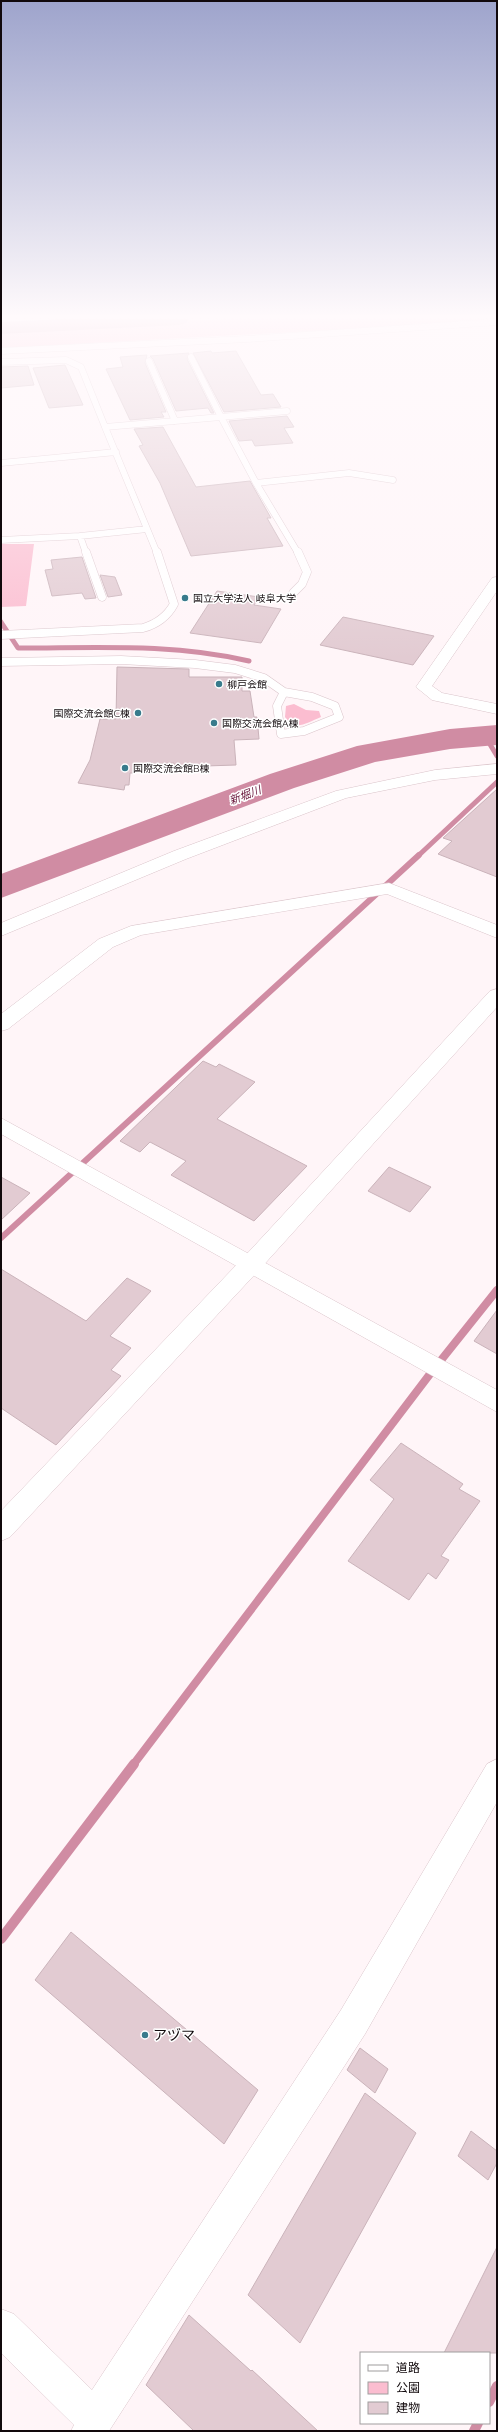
<svg xmlns="http://www.w3.org/2000/svg" width="498" height="2432" font-family="Quicksand,'Noto Sans JP',sans-serif">
<style>
.green{fill:#fbbdd0}
.lines{fill:none;stroke-linecap:round;stroke-linejoin:round}
.stream-far3{stroke:#d08ca3;stroke-width:5}
.stream-far2{stroke:#d08ca3;stroke-width:6}
.stream-far1{stroke:#d08ca3;stroke-width:8}
.stream{stroke:#d08ca3;stroke-width:10}
.river{fill:#d08ca3;fill-rule:evenodd}
.building{fill:#e2cbd2;stroke:#cab3ba}
.service-far1-casing{stroke:#dbc5cb;stroke-width:7}
.service-casing{stroke:#dbc5cb;stroke-width:9}
.minor-casing{stroke:#dbc5cb;stroke-width:1}
.tertiary-casing{stroke:#dbc5cb;stroke-width:1}
.service-far1{stroke:#fff;stroke-width:6}
.service{stroke:#fff;stroke-width:8}
.minor{fill:#fff;fill-rule:evenodd}
.tertiary{fill:#fff;fill-rule:evenodd}
.poi-dot{fill:#387b8c;stroke:#fff;stroke-width:1.5}
.labels{text-anchor:middle;stroke-width:3;stroke-linejoin:round;paint-order:stroke}
.far-poi-label{font-size:10px;fill:#11090c;stroke:#fff;text-anchor:start}
.far-water-label{font-size:11px;font-style:italic;fill:#6b1b3e;stroke:#fff}
.near-poi-label{font-size:14px;fill:#11090c;stroke:#fff;text-anchor:start}
</style>
<rect width="100%" height="100%" fill="#fff5f8"/>
<path class="green" d="M223 319H497V321L1 348V330Z
M1 544H34L26 606 1 607Z
M294 704 306 710 319 711 321 717C306 723 295 732 285 717L286 706Z"/>
<g class="lines">
<path class="stream-far3" d="M1 622 18 648C96 648 172 643 249 661
M485 736 497 756
M418 856 497 782"/>
<path class="stream-far2" d="M1 1238 419 855"/>
<path class="stream-far1" d="M133 1765 430 1374 497 1290"/>
<path class="stream" d="M1 1939 134 1764
M489 2402 497 2386
M474 2431 478 2423"/>
<path class="river" d="M62 319H189L186 323 179 325 1 334V322Z
M497 725V745L450 749 375 762 294 788 1 898V874L270 774 357 746 450 729Z"/>
</g>
<path class="building" d="M211 351 212 353 236 351 261 395 273 394 281 407 224 412 193 353Z
M189 353 187 359 214 413H211L208 408 176 411 153 359 150 356Z
M147 355 145 363 166 412H161L164 417 130 420 106 369 123 367 120 357Z
M65 365 83 405 49 408 33 368Z
M28 366 34 385 1 388V367Z
M287 416 294 427 284 428 293 443 255 446 252 440 239 441 229 421Z
M163 427 196 487 250 481 271 518H267L283 546 191 556 160 483 139 446 143 445 134 429Z
M82 557 96 598 85 599 82 593 52 596 45 570 53 569 51 560Z
M100 575 115 577 122 595 108 597Z
M217 591 259 597 254 605 281 609 261 643 190 633Z
M343 617 434 636 413 665 320 645Z
M117 667 189 669V677H242V691H250L254 717H257L259 739 234 740 236 765 174 767V763L135 765 134 773H130L129 785H125L124 790 78 783 90 760 100 719H116Z
M497 789V877L438 854 452 841 443 838Z
M203 1061 216 1067 219 1064 255 1082 217 1119 307 1166 254 1221 171 1175 186 1161 150 1142 140 1152 120 1141Z
M389 1167 431 1187 410 1212 368 1191Z
M1 1177 30 1193 1 1220Z
M1 1269 86 1321 127 1278 151 1291 110 1336 131 1348 111 1370 121 1376 56 1445 1 1408Z
M497 1310V1354L474 1341Z
M401 1443 463 1484 459 1489 480 1501 441 1556 449 1560 436 1579 428 1573 409 1600 348 1561 394 1499 370 1480Z
M71 1932 258 2090 224 2144 35 1980Z
M360 2048 388 2069 375 2093 347 2070Z
M365 2093 416 2133 300 2343 248 2295Z
M471 2131 497 2151V2163L488 2180 458 2156Z
M497 2247V2353H444Z
M189 2315 251 2371 252 2370 318 2431H194L146 2385Z"/>
<g class="lines">
<g class="service-far1-casing">
<path id="service-far1" d="M191 357 221 417 287 411
M149 361 175 421
M1 362 66 360 81 367 105 427
M1 463 116 452
M256 483 349 473 393 480
M1 540 80 536
M86 553 80 536 147 529
M157 553 105 427 221 417 256 483 298 553"/>
</g>
<g class="service-casing">
<path id="service" d="M86 552 102 597
M293 593 302 584 307 572 298 552
M1 635 143 628C157 624 167 617 174 604L157 552
M1 662 121 660 195 664 235 669 264 678 284 692
M284 692 312 697 335 706 339 717 304 731 281 734 277 706Z"/>
</g>
<g class="minor-casing">
<path id="minor" d="M497 319V325L247 342 1 354V348L247 336Z
M497 577V591L432 686 442 693 497 704V714L432 700 416 687 492 578Z
M497 764V774L435 780 346 798 186 859 1 936V923L174 851 336 791 435 770Z
M389 883 497 925V938L387 894 141 935 113 947 8 1029 1 1031V1014L99 939 131 926Z
M497 989V1007L260 1269 10 1537 1 1541V1511L244 1257 490 991Z
M497 1759V1802L365 2034 109 2431H71L74 2425 1 2353V2309L14 2314 92 2390 341 2010 487 1764Z"/>
</g>
<g class="tertiary-casing">
<path id="tertiary" d="M1 1118 497 1390V1412L1 1134Z"/>
</g>
<use href="#service-far1" class="service-far1"/>
<use href="#service" class="service"/>
<use href="#minor" class="minor"/>
<use href="#tertiary" class="tertiary"/>
</g>
<linearGradient id="sky" x2="0" y2="1"><stop stop-color="#9ea4cc"/><stop offset="0.48" stop-color="#fffafc"/><stop offset="1" stop-color="#fffafc" stop-opacity="0"/></linearGradient>
<rect width="498" height="659" fill="url(#sky)"/>
<g class="poi-dot">
<circle cx="185" cy="598" r="4"/>
<circle cx="219" cy="684" r="4"/>
<circle cx="138" cy="713" r="4"/>
<circle cx="214" cy="723" r="4"/>
<circle cx="125" cy="768" r="4"/>
<circle cx="145" cy="2035" r="4"/>
</g>
<g class="labels">
<g class="far-poi-label">
<text x="193" y="602">国立大学法人 岐阜大学</text>
<text x="227" y="688">柳戸会館</text>
<text x="130" y="717" text-anchor="end">国際交流会館C棟</text>
<text x="222" y="727">国際交流会館A棟</text>
<text x="133" y="772">国際交流会館B棟</text>
</g>
<g class="far-water-label">
<text transform="translate(245 795) rotate(-21)" y="4">新堀川</text>
</g>
<g class="near-poi-label">
<text x="153" y="2040">アヅマ</text>
</g>
</g>
<rect width="498" height="2432" fill="none" stroke="#11090c" stroke-width="4"/>
<rect x="360" y="2352" width="130" height="72" fill="#ffffff" stroke="#a09d9e"/>
<rect x="368" y="2365" width="20" height="6" fill="#ffffff" stroke="#a09d9e"/>
<text x="396" y="2372" font-size="12" fill="#11090c">道路</text>
<rect x="368" y="2382" width="20" height="12" fill="#fbbdd0" stroke="#a09d9e"/>
<text x="396" y="2392" font-size="12" fill="#11090c">公園</text>
<rect x="368" y="2402" width="20" height="12" fill="#e2cbd2" stroke="#a09d9e"/>
<text x="396" y="2412" font-size="12" fill="#11090c">建物</text>
</svg>
